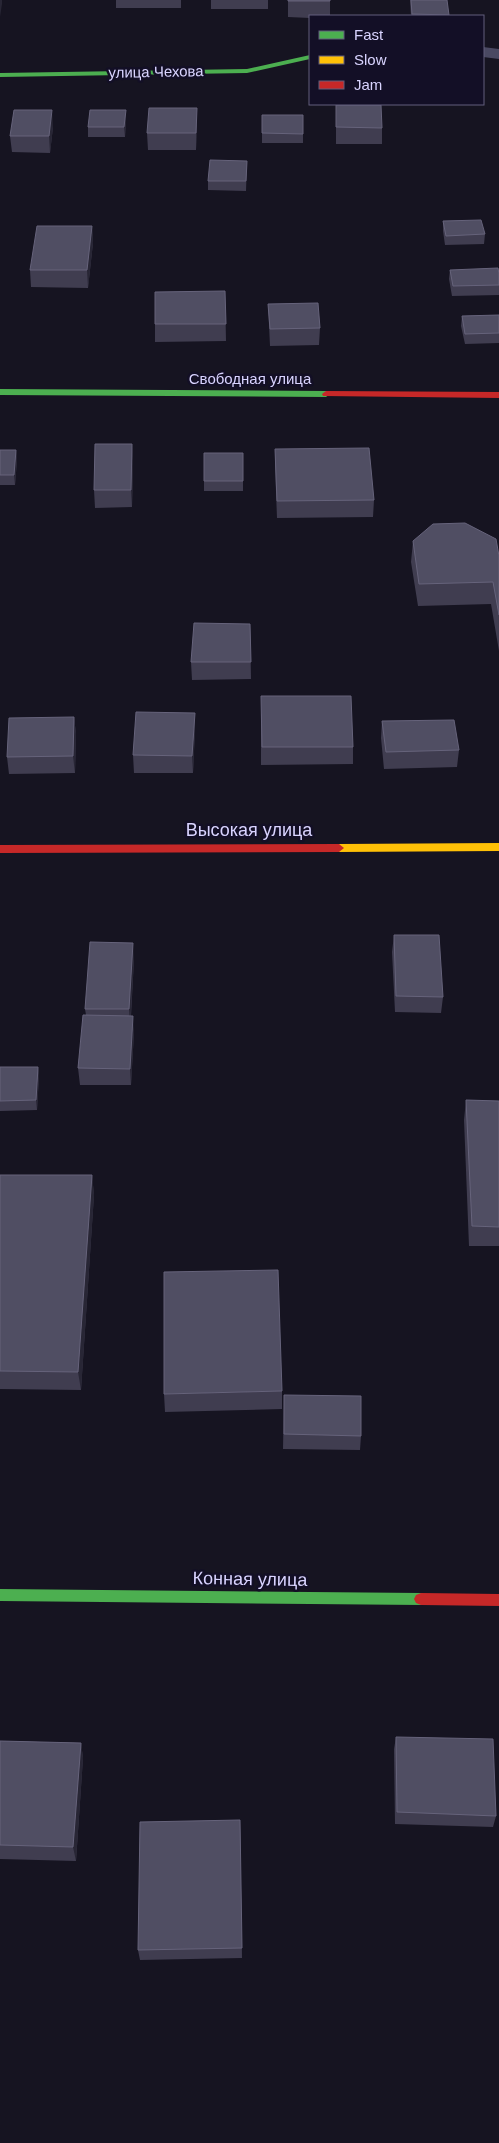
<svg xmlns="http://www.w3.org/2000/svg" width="499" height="2143" font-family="Helvetica,sans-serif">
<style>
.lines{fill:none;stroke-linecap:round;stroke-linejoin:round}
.street{fill:#4a4962;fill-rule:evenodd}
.fast{fill:#4caf50;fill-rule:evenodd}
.slow{fill:#ffc107;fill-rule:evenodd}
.jam{fill:#c62828;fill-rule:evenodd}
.wall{fill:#403d50}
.shaded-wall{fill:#282635}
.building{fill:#504e63;stroke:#66637b}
.labels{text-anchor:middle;stroke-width:5;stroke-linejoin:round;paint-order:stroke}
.far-street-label{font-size:15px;fill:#d9d4ff;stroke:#130f26}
.street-label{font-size:18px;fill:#d9d4ff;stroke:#130f26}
</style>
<rect width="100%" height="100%" fill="#161421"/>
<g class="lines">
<path class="street" d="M483 47 499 49V59L483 57Z"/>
<path class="fast" d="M310 55V59L247 73 0 77V73L247 69Z
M0 389 326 391 330 394 326 397 0 395Z
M0 1589 421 1593 426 1595 428 1599 426 1603 421 1605 0 1601Z"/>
<path class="slow" d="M499 843V851L339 852 334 848 339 844Z"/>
<path class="jam" d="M326 391 499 392V398L323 396 322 394Z
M339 844 344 848 339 852 0 853V845Z
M421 1593 499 1594V1606L421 1605 416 1603 414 1599 416 1595Z"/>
</g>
<path class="wall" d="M116 0H181V8H116Z
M211 0H268V9H211Z
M288 0 330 1V16H310V18L288 17Z
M410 0H447L448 16H411Z
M336 105 382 128V144H336Z
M262 115H303V143H262Z
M126 120 125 137H88V127Z
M197 125 196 150H148L147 133Z
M53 127 50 153 12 152 10 136Z
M247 161 246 191 208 190V181Z
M443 221 485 234 484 244 445 245 443 231Z
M92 226 93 243 88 288 31 287 30 270Z
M450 270 499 274V295L452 296 449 279Z
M225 291 226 341 155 342V324Z
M268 304 320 328 319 345 270 346Z
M499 315V343L465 344 461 326 462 316Z
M132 444 133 461 132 507 95 508 94 490Z
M275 449 374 500 373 517 277 518 275 466Z
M0 450H16L17 460 15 485H0Z
M204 453H243V491H204Z
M413 541 499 556V651L491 604 418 606 411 562Z
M250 624 251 679 192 680 191 662Z
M261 714 353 747V764L261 765Z
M74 717 76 734 75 773 9 774 7 757Z
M382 721 459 750 457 767 384 769 381 738Z
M195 730 193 773H134L133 755Z
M394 935 443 997 441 1013 395 1012 392 952Z
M134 959 131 1016 134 1032 131 1085H80L78 1068 86 1015 85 1009Z
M0 1067H38L39 1076 37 1110 0 1111Z
M466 1100 499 1101V1246H469L464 1120Z
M0 1175H92L94 1195 81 1390 0 1389Z
M282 1391V1409L165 1412 164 1394Z
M284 1395 361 1436 360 1450 283 1449Z
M396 1737 496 1816 493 1827 395 1824 394 1749Z
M0 1741 81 1743 83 1758 76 1861 0 1859Z
M240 1820 242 1958 140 1960 138 1950Z"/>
<path class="shaded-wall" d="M0 0H2V4L0 17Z
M197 108V125L196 150V133Z
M52 110 53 127 50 153 49 136Z
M126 110V120L125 137 124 127Z
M92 226 93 243 88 288 87 270Z
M132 444 133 461 132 507 131 490Z
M16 450 17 460 15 485 14 475Z
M195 713V730L193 773 192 756Z
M74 717 76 734 75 773 73 756Z
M133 943 134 959 130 1026 129 1009Z
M133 1016 134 1032 131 1085 130 1069Z
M38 1067 39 1076 37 1110 36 1100Z
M92 1175 94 1195 81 1390 78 1372Z
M81 1743 83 1758 76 1861 73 1847Z"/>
<path class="building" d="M288 0H330V1H288Z
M411 0H447L449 15 412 14Z
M336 105H381L382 128 336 127Z
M149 108H197L196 133H147Z
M14 110H52L49 136H10Z
M90 110H126L124 127H88Z
M262 115H303V134L262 133Z
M210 160 247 161 246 181H208Z
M481 220 485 234 446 236 443 221Z
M37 226H92L87 270H30Z
M498 268 499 274V285L453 286 450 270Z
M225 291 226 324H155V292Z
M318 303 320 328 270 329 268 304Z
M499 315V333L465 334 462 316Z
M95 444H132L131 490H94Z
M369 448 374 500 277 501 275 449Z
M0 450H16L14 475H0Z
M204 453H243V481H204Z
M465 523 496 539 499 556V615L493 582 419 584 413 541 433 524Z
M194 623 250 624 251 662H191Z
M261 696H351L353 747H262Z
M136 712 195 713 192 756 133 755Z
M74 717 73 756 7 757 9 718Z
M454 720 459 750 386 752 382 721Z
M394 935H439L443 997 396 996Z
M90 942 133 943 129 1009H85Z
M83 1015 133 1016 130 1069 78 1068Z
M0 1067H38L36 1100 0 1101Z
M466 1100 499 1101V1227L472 1226Z
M0 1175H92L78 1372 0 1371Z
M278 1270 282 1391 164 1394V1272Z
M284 1395 361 1396V1436L284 1434Z
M396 1737 493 1739 496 1816 397 1812Z
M0 1741 81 1743 73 1847 0 1845Z
M240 1820 242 1948 138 1950 140 1822Z"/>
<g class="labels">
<g class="far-street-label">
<text transform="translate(156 72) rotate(-1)" y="5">улица Чехова</text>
<text x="250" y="384">Свободная улица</text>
</g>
<g class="street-label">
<text x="249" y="836">Высокая улица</text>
<text transform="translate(250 1579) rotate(1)" y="6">Конная улица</text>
</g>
</g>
<rect x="309" y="15" width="175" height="90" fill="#130f26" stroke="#625e7d"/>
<rect x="319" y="31" width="25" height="8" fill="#4caf50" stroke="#625e7d"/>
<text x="354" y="40" font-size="15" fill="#d9d4ff">Fast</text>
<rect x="319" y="56" width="25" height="8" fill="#ffc107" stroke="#625e7d"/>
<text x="354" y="65" font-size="15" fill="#d9d4ff">Slow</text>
<rect x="319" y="81" width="25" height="8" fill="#c62828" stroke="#625e7d"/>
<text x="354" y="90" font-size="15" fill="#d9d4ff">Jam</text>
</svg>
